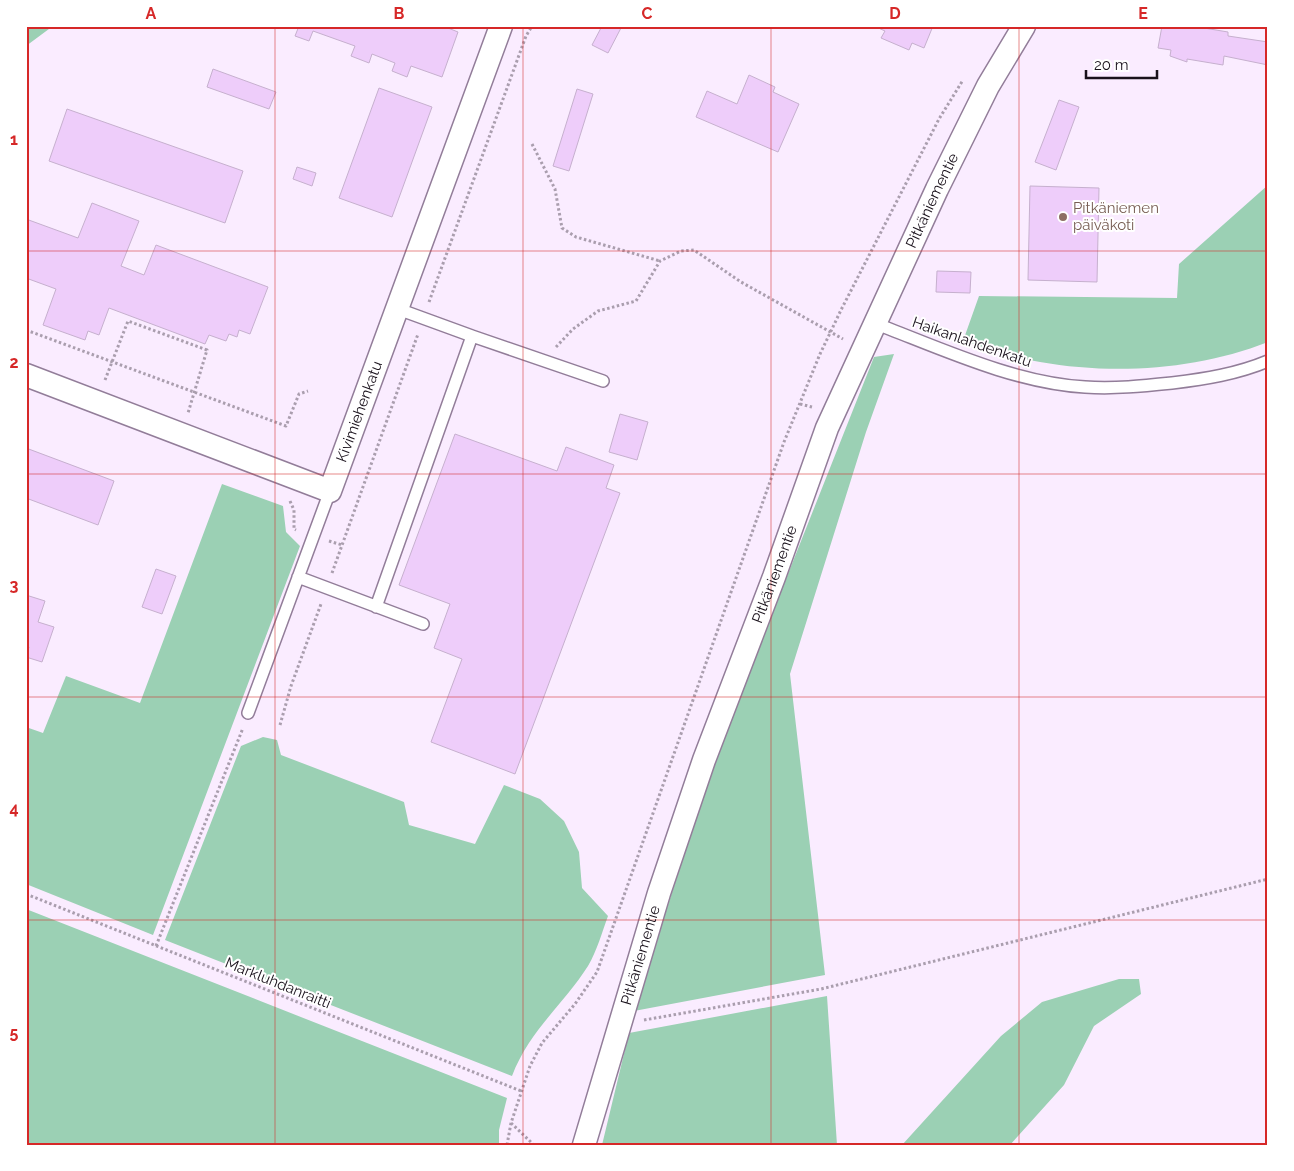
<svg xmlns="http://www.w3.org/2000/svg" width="1294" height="1171" font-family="Raleway,sans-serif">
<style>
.green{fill:#9bd0b4}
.building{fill:#eecdfa;stroke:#c6b0ce}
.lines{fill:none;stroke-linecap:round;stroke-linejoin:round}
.lane-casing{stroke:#927d99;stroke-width:14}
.street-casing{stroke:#927d99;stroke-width:25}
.path{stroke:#aa9eae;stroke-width:3;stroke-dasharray:2.5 2.5;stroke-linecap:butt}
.lane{stroke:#fff;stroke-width:11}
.street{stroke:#fff;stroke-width:22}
.grid{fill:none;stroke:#d62828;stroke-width:1;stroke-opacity:0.55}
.education-dot{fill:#8d6e63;stroke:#fff;stroke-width:2}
.labels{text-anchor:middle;stroke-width:4;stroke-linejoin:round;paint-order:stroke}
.street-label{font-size:15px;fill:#19111b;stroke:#fff}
.education-label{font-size:15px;fill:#785e54;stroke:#fff;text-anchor:start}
.neatline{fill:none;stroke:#d62828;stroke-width:2}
.grid-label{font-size:16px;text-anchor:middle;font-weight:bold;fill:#d62828}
</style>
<rect width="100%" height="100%" fill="#faecff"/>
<path class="green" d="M26 26H53L26 46Z
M1268 185V342C1197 370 1114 375 1040 362 1014 358 988 348 963 341L979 296 1177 298 1179 264Z
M894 354 866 432 790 674 825 975 634 1011 715 758 874 357Z
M222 484 283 506 286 532 300 546 153 935 26 884V727L43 733 66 676 140 703Z
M263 737 277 740 281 755 404 802 409 825 475 844 504 785 540 799 564 821 579 852 582 888 608 916C602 932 597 951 588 966 563 1005 529 1031 512 1076L165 940 241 746Z
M26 909 507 1098 499 1130V1145H26Z
M1119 979H1139L1141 994 1094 1026 1064 1085 1010 1145H902L1001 1036 1042 1002Z
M827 996 837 1145H602L629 1033Z"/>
<path class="building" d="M299 26H443L458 32 442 77 411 66 407 77 392 71 395 63 372 54 369 63 351 56 355 46 313 31 309 41 295 36Z
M602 26H622L608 53 592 45Z
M874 26H933L924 48 912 43 909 50 881 38 885 31Z
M1162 26H1204V28L1228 32V36L1268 42V65L1224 56 1223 65 1187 59V62L1170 56 1171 50 1158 48Z
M213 69 276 92 269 109 207 87Z
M749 75 775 87 773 92 799 104 778 152 696 117 707 91 737 104Z
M379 88 432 107 392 217 339 198Z
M577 89 593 94 569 171 553 166Z
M1059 100 1079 107 1056 170 1035 162Z
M67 109 243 171 225 223 49 161Z
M297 167 316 173 312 186 293 179Z
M1030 186 1099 188 1097 282 1028 280Z
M92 203 139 221 121 266 144 275 156 245 268 287 250 334 239 330 237 337 229 334 226 341 209 335 205 344 109 308 99 335 88 331 85 340 43 325 56 289 26 278V219L78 238Z
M937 271 971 272 970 293 936 292Z
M620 414 648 422 637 460 609 452Z
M455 434 557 471 566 447 614 465 606 488 620 493 515 774 431 742 462 659 434 648 450 604 399 585Z
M26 448 114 481 98 525 26 498Z
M156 569 176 576 162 614 142 607Z
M26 595 45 601 38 622 54 627 42 662 26 657 29 647 26 646Z"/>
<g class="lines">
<g class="lane-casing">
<path id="lane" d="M874 323C940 348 1014 383 1085 387 1114 389 1143 386 1172 383 1205 379 1237 374 1268 361
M472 336 603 381
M298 577 423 624
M376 607 472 336 398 309
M248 713 330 491"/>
</g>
<g class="street-casing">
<g id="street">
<path id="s1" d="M26 375 330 491 501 26"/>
<path id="s2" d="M584 1145 659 893 704 760 774 577 827 428 937 189 988 86 1024 26"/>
</g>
</g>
<path class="path" d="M532 144 555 189 562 228 576 237 660 261
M429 302 526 36 532 26
M26 330 286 426 299 394 308 391
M556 347 573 329 598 311 636 301 660 261 681 251 694 250 741 282 843 339
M105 380 128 321 207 350 188 413
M800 404 812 407
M290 501 294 510V529L296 530
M329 541 342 545
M332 573 418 334
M280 725 291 686 321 604
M26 894 521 1091
M156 946 243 728
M644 1020 821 989 1268 879
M511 1123 534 1145
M507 1145 511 1123 530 1066 542 1043 575 1004 597 972 784 442 820 354 841 310 939 119 963 80"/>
<use href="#lane" class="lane"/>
<use href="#street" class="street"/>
</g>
<path class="grid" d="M275 26V1145M523 26V1145M771 26V1145M1019 26V1145M26 251H1268M26 474H1268M26 697H1268M26 920H1268"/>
<circle class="education-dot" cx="1063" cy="217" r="5"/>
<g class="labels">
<g class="street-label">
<text dy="5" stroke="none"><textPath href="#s2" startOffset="1008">Pitkäniementie</textPath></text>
<text transform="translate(972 342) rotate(19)" y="5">Haikanlahdenkatu</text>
<text dy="5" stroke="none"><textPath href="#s1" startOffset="410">Kivimiehenkatu</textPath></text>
<text dy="5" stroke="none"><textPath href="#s2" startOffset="602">Pitkäniementie</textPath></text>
<text dy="5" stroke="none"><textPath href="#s2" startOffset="198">Pitkäniementie</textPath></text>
<text transform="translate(278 983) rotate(22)" y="5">Markluhdanraitti</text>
</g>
<g class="education-label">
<text x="1073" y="213">Pitkäniemen<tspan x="1073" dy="17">päiväkoti</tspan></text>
</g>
</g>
<rect width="1294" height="1171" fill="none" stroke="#ffffff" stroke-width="55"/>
<path d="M1086 70v8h71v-8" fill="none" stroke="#19111b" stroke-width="2.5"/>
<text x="1094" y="70" font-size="15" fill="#19111b" stroke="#ffffff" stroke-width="4" paint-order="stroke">20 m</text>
<rect x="28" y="28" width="1238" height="1116" class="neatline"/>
<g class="grid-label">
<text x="151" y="19">A</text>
<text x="399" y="19">B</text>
<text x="647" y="19">C</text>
<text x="895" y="19">D</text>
<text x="1143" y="19">E</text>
<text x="14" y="145">1</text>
<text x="14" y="368">2</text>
<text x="14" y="591">3</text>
<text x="14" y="814">4</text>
<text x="14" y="1038">5</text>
</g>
</svg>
